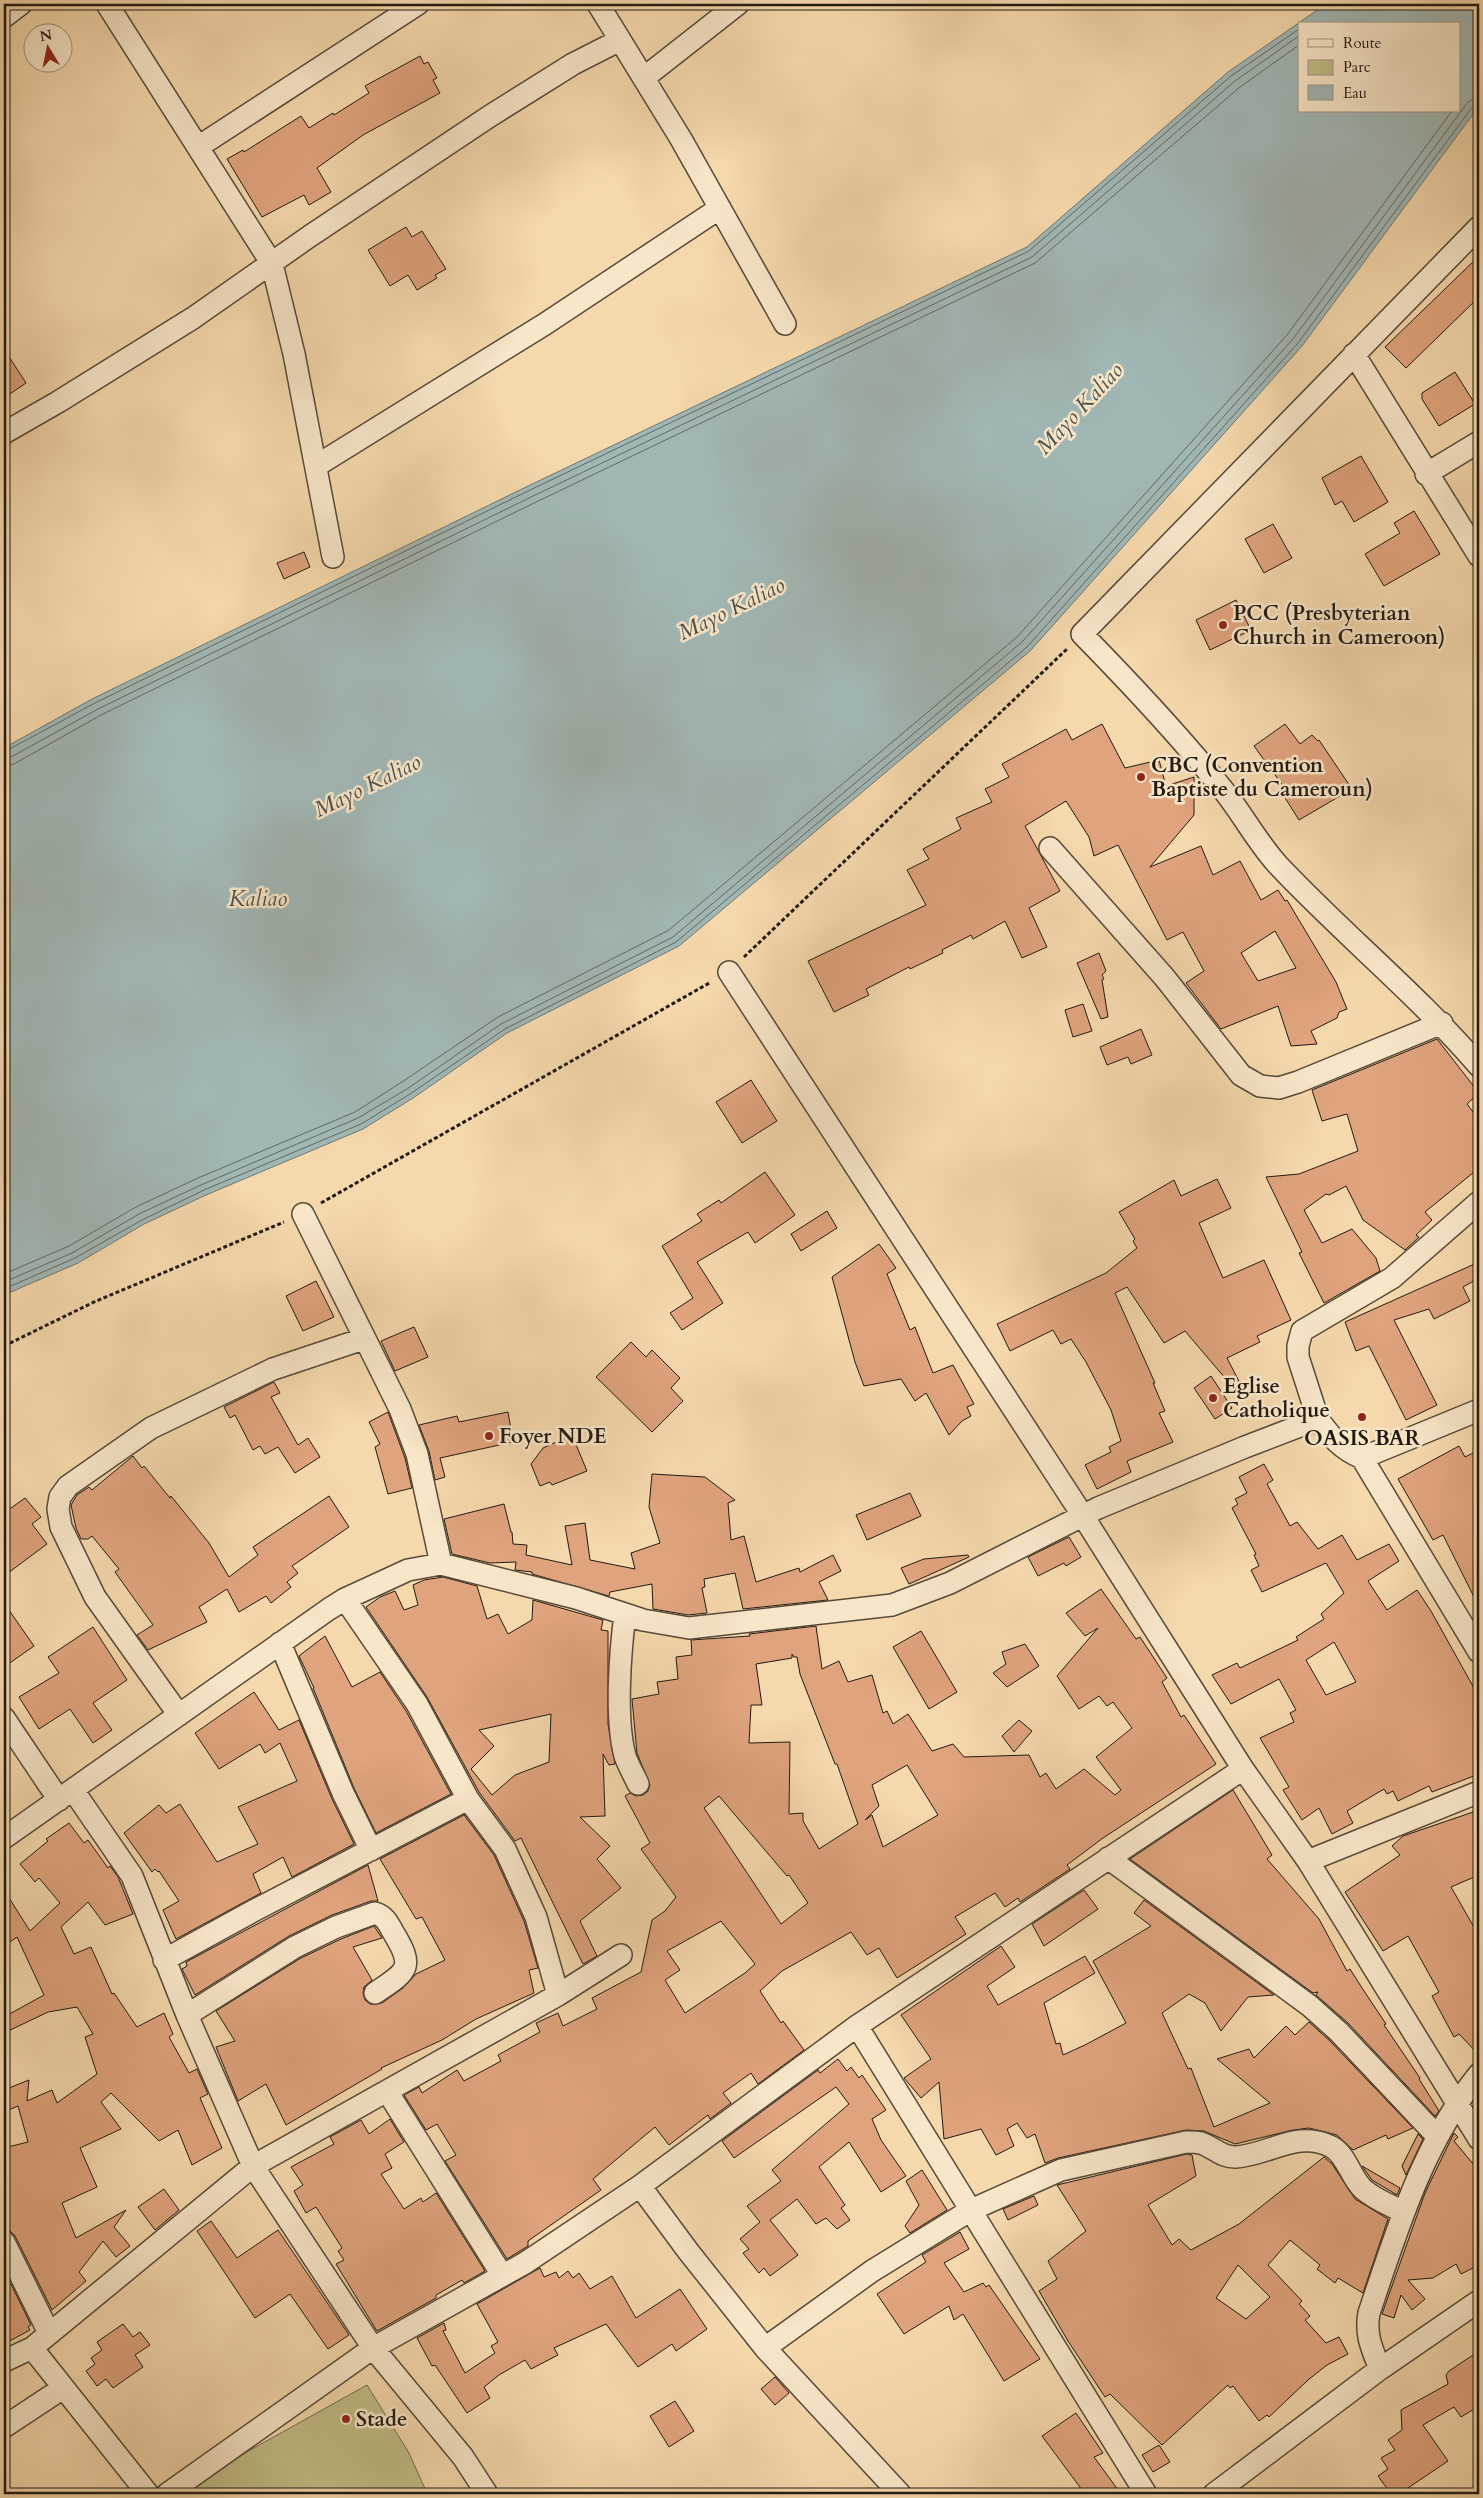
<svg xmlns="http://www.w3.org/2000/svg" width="1483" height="2498" font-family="Cardo,serif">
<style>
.green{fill:#c1bd86;stroke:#726c4c}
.water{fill:#a1b7b5;stroke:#6e7873;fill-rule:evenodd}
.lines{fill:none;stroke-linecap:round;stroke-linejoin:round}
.shore{stroke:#626863;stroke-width:1}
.building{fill:#dfa37d;stroke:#221a11;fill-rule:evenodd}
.minor-casing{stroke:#574a38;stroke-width:24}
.path{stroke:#221a11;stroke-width:3;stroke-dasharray:4 2.5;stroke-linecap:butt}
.minor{stroke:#f8e6c9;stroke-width:21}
.poi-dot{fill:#8f2418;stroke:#f8e6c9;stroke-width:2}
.labels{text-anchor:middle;stroke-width:5;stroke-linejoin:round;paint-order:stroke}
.poi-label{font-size:21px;font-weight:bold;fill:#221a11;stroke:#f8e6c9;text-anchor:start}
.water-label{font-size:22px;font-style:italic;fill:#4e514a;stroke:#f8e6c9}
</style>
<rect width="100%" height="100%" fill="#f5d8ac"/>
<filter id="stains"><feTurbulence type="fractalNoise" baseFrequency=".004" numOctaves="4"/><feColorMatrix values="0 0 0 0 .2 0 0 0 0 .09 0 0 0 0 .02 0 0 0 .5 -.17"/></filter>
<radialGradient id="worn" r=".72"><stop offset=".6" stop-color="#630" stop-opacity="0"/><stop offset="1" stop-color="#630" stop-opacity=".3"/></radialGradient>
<path class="green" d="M367 2385 409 2453 426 2491 420 2494H177L175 2492Z"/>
<path class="water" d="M1326 4H1479V106L1302 346 1030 651 679 946 507 1033 413 1098 363 1129 206 1195 144 1224 78 1263 4 1295V748L92 699 524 488 1027 247 1228 72ZM1299 24H1459V111H1299Z"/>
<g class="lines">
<path class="shore" d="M4 752 95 703 526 492 1029 251 1231 76 1299 29
M4 758 11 757 98 709 529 498 1032 257 1235 81 1299 36
M4 766 14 764 101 715 532 504 1035 263 1240 87 1299 45
M4 1274 69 1246 136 1207 198 1178 355 1112 402 1082 498 1017 669 930 1017 637 1287 335 1452 111
M4 1282 72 1253 139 1214 201 1185 358 1118 407 1089 501 1024 673 937 1022 642 1293 339 1468 102 1479 97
M4 1289 75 1258 142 1220 204 1190 361 1124 410 1094 505 1029 676 942 1027 647 1298 343 1473 106 1479 104"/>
</g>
<path class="building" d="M420 56 424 64 428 62 437 78 433 80 440 93 363 135 317 168 331 192 309 205 304 195 262 217 227 159 243 150 244 152 301 116 309 128 333 113 334 115 369 93 365 86Z
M406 227 412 237 422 231 446 269 435 275 437 278 417 290 408 275 390 286 368 250Z
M1479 256V297L1406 368 1385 347Z
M4 349 26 383 4 398Z
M1455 372 1475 404 1439 426 1422 399V393Z
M1361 456 1388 502 1354 522 1342 501 1335 505 1322 478Z
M1414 511 1440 554 1384 586 1365 554 1400 533 1394 523Z
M1273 524 1292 558 1264 573 1245 539Z
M304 552 310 567 284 579 277 563Z
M1236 600 1251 630 1210 650 1196 620Z
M1102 724 1125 768 1159 760 1166 786 1194 777V815L1150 867 1201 846 1213 875 1240 861 1261 900 1278 890 1285 901 1287 900 1336 982 1347 1009 1339 1012 1337 1018 1311 1031 1317 1044 1291 1046 1278 1006 1221 1029 1186 983 1204 971 1183 932 1167 940 1118 845 1094 856 1089 837 1066 801 1025 826 1060 891 1029 908 1047 947 1022 958 1005 921 973 939 971 935 942 950 943 953 910 969 909 967 866 989 869 995 834 1012 808 961 926 905 907 870 929 859 923 849 961 829 956 818 992 802 985 789 1009 777 1002 764 1066 729 1072 740ZM1275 931 1296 968 1258 981 1241 953Z
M1285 724 1300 744 1312 735 1318 741 1319 740 1352 789 1299 820 1282 793 1286 790 1254 746Z
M1099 953 1106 971 1102 975 1104 979 1102 980 1108 1017 1101 1019 1077 963Z
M1083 1004 1092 1031 1073 1037 1065 1010Z
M1141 1029 1152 1055 1131 1064 1128 1057 1107 1065 1100 1047Z
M1437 1039 1479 1093 1467 1104 1479 1120V1168L1425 1212 1432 1220 1416 1235 1419 1237 1405 1250 1363 1220 1346 1186 1329 1195 1326 1194 1304 1210 1322 1243 1352 1229 1376 1258 1380 1271 1324 1303 1299 1253 1302 1252 1266 1177 1299 1174 1358 1151 1347 1114 1322 1121 1312 1090Z
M751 1080 777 1121 742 1143 716 1102Z
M765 1172 795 1215 755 1243 748 1232 697 1262 723 1303 682 1330 670 1313 693 1298 662 1246 702 1221 697 1214 719 1200 721 1203Z
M1217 1179 1231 1208 1199 1223 1223 1278 1264 1260 1291 1320 1257 1336 1260 1342 1227 1358 1242 1387 1236 1391 1185 1331 1164 1343 1127 1287 1115 1293 1155 1383H1153L1165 1411 1159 1413 1173 1442 1127 1461 1131 1472 1097 1489 1085 1465 1111 1452 1109 1447 1121 1441 1111 1410 1086 1362 1071 1339 1061 1344 1053 1330 1010 1351 997 1324 1106 1273 1137 1248 1133 1241 1135 1239 1119 1212 1174 1180 1181 1196Z
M827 1211 837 1228 801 1251 791 1234Z
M879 1244 896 1268 887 1274 910 1330 915 1327 933 1373 953 1365 974 1404 967 1407 971 1416 962 1421 949 1435 926 1393 915 1401 901 1379 864 1386 855 1362 832 1277Z
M1479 1262V1278L1463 1287 1470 1301 1434 1319 1429 1309 1394 1320 1437 1405 1406 1420 1369 1346 1356 1351 1345 1322Z
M316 1281 334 1317 303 1331 286 1296Z
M414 1327 428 1357 395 1371 381 1341Z
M631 1342 646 1357 652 1350 680 1378 671 1388 683 1401 652 1432 596 1377Z
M1211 1376 1232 1408 1215 1419 1194 1388Z
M274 1382 280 1393 271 1397 298 1445 308 1438 320 1457 295 1473 278 1447 265 1454 260 1446 253 1450 235 1415 230 1418 224 1407Z
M388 1412 405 1458 412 1488 388 1494 375 1447 380 1444 369 1422Z
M508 1412 513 1442 440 1458 445 1477 435 1480 429 1451 419 1425 457 1416 459 1422Z
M572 1435 587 1471 552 1485 550 1482 540 1486 531 1464 543 1448Z
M1459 1446 1465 1457 1479 1450V1607L1443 1535 1433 1540 1398 1479Z
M133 1456 142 1468 144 1466 170 1498 171 1496 209 1543 229 1577 258 1555 253 1547 329 1496 349 1527 292 1566 298 1573 287 1582 291 1587 271 1603 266 1596 239 1612 227 1589 199 1607 207 1622 148 1650 137 1635 153 1625 115 1572 119 1569 92 1536 88 1539H81L76 1528 71 1505 77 1495 89 1487 92 1490Z
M1264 1464 1273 1480 1267 1484 1290 1526 1297 1522 1318 1549 1342 1535 1357 1560 1389 1544 1399 1561 1368 1581 1387 1610 1417 1590 1431 1611 1479 1697V1774L1432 1792 1429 1786 1398 1801 1393 1791 1387 1794 1384 1789 1347 1811 1353 1823 1332 1834 1319 1808 1302 1820 1283 1790 1289 1787 1260 1738 1294 1722 1290 1713 1296 1710 1279 1679 1231 1704 1212 1675 1237 1663 1240 1668 1298 1640 1296 1637 1324 1619 1321 1614 1344 1593 1326 1563 1262 1592 1251 1570 1259 1566 1254 1555 1256 1554 1232 1508 1238 1504 1235 1499 1247 1493 1239 1477ZM1334 1642 1356 1682 1326 1695 1306 1660Z
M652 1474 705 1477 735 1500 728 1503 731 1540 744 1536 756 1582 799 1568 800 1572 833 1555 841 1571 819 1582 828 1600 743 1609 735 1573 704 1579 705 1587 702 1588 707 1613 688 1615 653 1609 652 1584 610 1592 609 1596 532 1574V1572L515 1570 516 1562 490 1563 452 1554 444 1519 504 1504 511 1532H512L513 1544 527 1545 526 1555 572 1565 565 1526 585 1523 590 1560 635 1569 631 1553 660 1543 649 1507Z
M910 1493 921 1516 867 1540 856 1515Z
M25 1498 41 1517 32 1524 47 1544 4 1576V1513Z
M1069 1537 1081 1557 1066 1566 1064 1563 1038 1576 1028 1557Z
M968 1555 969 1557 909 1584 901 1568 924 1559Z
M443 1577 477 1586 487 1619 498 1614 508 1634 532 1620 533 1600 603 1620 601 1630 608 1631V1724L615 1764 609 1765 603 1754 605 1816 580 1817 610 1846 597 1859 621 1888 580 1921 597 1956 583 1964 521 1838 515 1841 479 1792 427 1697 366 1607 380 1597 395 1591 404 1610 418 1605 413 1585 424 1580ZM551 1714 549 1762 515 1775 492 1795 471 1769 494 1746 479 1730Z
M1101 1589 1136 1639 1140 1637 1167 1678 1162 1682 1181 1717 1184 1715 1216 1764 1103 1838 1067 1865 1070 1869 1020 1902 1018 1898 1005 1907 995 1893 955 1917 966 1934 897 1978 879 1948 867 1955 851 1932 782 1971 760 1991 781 2023 783 2021 804 2050 758 2084 751 2073 723 2093 731 2103 710 2119 708 2115 669 2145 655 2127 593 2179 601 2190 528 2241V2246L507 2259 445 2161 456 2155 437 2124 426 2130 404 2095 419 2087 422 2093 457 2070 464 2081 501 2061 498 2055 540 2032 536 2023 558 2013 563 2026 597 2009 592 1998 641 1972 652 1920 665 1911 676 1897 641 1849 650 1843 625 1796 630 1793 636 1796 643 1795 648 1791 650 1785 637 1753 632 1699 659 1694 657 1682 678 1679 676 1657 692 1655 691 1640 750 1636 749 1634 816 1626 822 1669 839 1661 848 1682 872 1675 883 1713 887 1711 893 1724 908 1714 932 1751 953 1744 964 1757 1029 1755 1040 1777 1046 1773 1056 1789 1084 1769 1115 1795 1121 1790 1096 1757 1132 1728 1113 1702 1107 1706 1099 1696 1079 1709 1057 1676 1098 1628 1085 1636 1066 1613ZM792 1654 794 1657H797L800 1674 835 1764H837L858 1824 819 1849 803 1821V1813L789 1814 790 1742 749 1743 751 1705H762L756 1664 792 1658ZM907 1765 938 1815 883 1847 872 1815 865 1820 879 1806 872 1785ZM719 1796 787 1876 789 1875 808 1903 781 1924 704 1808ZM721 1921 755 1964 745 1973 685 2013 665 1980 680 1970 667 1951Z
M4 1603 34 1646 4 1667Z
M93 1627 127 1680 93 1703 112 1730 93 1743 70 1709 39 1729 19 1697 59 1673 48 1657Z
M921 1631 957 1692 929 1709 893 1647Z
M325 1636 352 1687 380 1672 406 1711 451 1794 376 1833 354 1788 313 1688H314L299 1656Z
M1025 1644 1039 1666 1007 1687 993 1673 1006 1664 1002 1652Z
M254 1692 279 1730 299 1720 332 1799 354 1844 292 1877 283 1857 253 1874 261 1893 176 1939 163 1910 179 1901 159 1871 158 1872 155 1869 152 1872 124 1833 159 1805 166 1813 180 1804 217 1862 258 1844 238 1807 297 1781 280 1743 265 1753 260 1744 219 1769 195 1733Z
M1019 1720 1032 1731 1014 1752 1002 1736Z
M1233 1790 1272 1855 1267 1859 1319 1919 1347 1971 1350 1969 1362 1988 1386 2024 1384 2025 1420 2078 1419 2079 1439 2111 1435 2116 1348 2023 1316 1995 1318 1992 1313 1993 1130 1859Z
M1479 1810V1875L1451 1887 1479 1936V2055L1459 2034 1454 2037 1432 1996 1439 1992 1408 1936 1383 1951 1345 1892 1400 1855 1392 1846 1403 1836Z
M464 1815 494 1855 524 1921 538 1968 529 1970 534 1993 476 2019 442 2040 381 2068 382 2069 286 2125 266 2084 238 2101 216 2047 235 2041 216 2011 301 1958 341 1939 374 1926 382 1938 353 1947 372 1980 364 1987 363 1993 365 2000 370 2004 382 2003 403 1988 416 1974 445 1960 422 1917 416 1919 380 1859Z
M69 1823 84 1843 88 1840 108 1868 110 1866 118 1877 133 1914 105 1925 88 1902 61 1927 74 1954 91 1947 112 1994 114 1993 137 2027 164 2013 173 2034 169 2037 189 2073 197 2069 208 2094 200 2098 222 2148 192 2165 178 2130 159 2141 111 2093 101 2102 121 2129 80 2148 97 2187 62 2203 76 2238 126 2210 114 2227 130 2246 116 2257 103 2241 79 2272 86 2281 52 2310 15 2236 10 2231 4 2230V2148L28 2142 18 2106 4 2112V2090L29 2080 27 2101 52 2090 57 2103 97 2074 85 2037 93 2034 77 2007 48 2012 4 2033V2017L44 1995 17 1937 4 1946V1890L30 1931 60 1903 39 1878 35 1882 20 1864 48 1841 46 1839Z
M368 1865 378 1901H371L332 1915 289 1936 195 1995 182 1969 187 1966 186 1962Z
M1084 1890 1098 1909 1044 1946 1032 1924Z
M1144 1900 1274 1995 1248 1997 1221 2031 1205 2003 1189 1994 1162 2013 1188 2069 1191 2068 1214 2127 1270 2103 1217 2059 1249 2049 1254 2058 1286 2026 1295 2035 1309 2022 1330 2041 1413 2128 1388 2139 1386 2135 1353 2150 1337 2135 1309 2128 1293 2130 1235 2144 1204 2131 1186 2130 1058 2158 1045 2163 1035 2134 1027 2138 1017 2123 1007 2129 1014 2146 996 2155 981 2129 944 2139 939 2082 921 2098 904 2078 931 2059 901 2015 1001 1946 1015 1967 987 1986 998 2005 1085 1956 1095 1973 1044 2003 1056 2044 1060 2043 1063 2055 1085 2045 1126 2023 1093 1961 1151 1926 1134 1913Z
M838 2059 847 2071 851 2067 859 2078 862 2075 886 2110 872 2119 881 2140 906 2176 881 2192 849 2142 819 2167 845 2205 841 2208 850 2220 837 2229 826 2218 816 2224 797 2199 770 2220 798 2255 770 2276 764 2268 759 2273 743 2253 749 2249 740 2239 760 2222 747 2206 781 2181 772 2170 849 2104 836 2087 734 2158 722 2141 818 2070 820 2073Z
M390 2119 404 2142 385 2154 392 2168 381 2174 404 2209 421 2198 423 2202 436 2193 485 2271 464 2283 462 2280 436 2295V2298L377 2331 336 2264 344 2260 338 2251 342 2248 316 2207 306 2213 294 2191 303 2185 291 2167 334 2144 330 2137 361 2120 369 2134Z
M1454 2133 1458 2137 1454 2141 1479 2171V2265L1461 2274 1456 2264 1433 2278 1408 2280 1425 2299 1412 2310 1401 2295 1394 2318 1382 2314 1425 2193Z
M1418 2134 1423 2139 1406 2175 1402 2166Z
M1187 2154 1192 2155 1196 2176 1148 2205 1172 2245 1179 2239 1191 2250 1239 2224 1324 2157 1332 2164 1355 2199 1388 2219 1363 2293 1338 2278 1335 2283 1317 2269 1320 2265 1290 2240 1268 2265 1302 2301 1299 2304 1310 2316 1305 2320 1326 2343 1339 2337 1348 2354 1327 2365 1308 2380 1269 2417 1267 2415 1259 2421 1233 2386 1230 2388 1228 2385 1162 2445 1110 2394 1105 2397 1068 2341 1039 2291 1057 2279 1048 2261 1086 2231 1057 2185ZM1238 2265 1270 2297 1246 2319 1216 2298Z
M1362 2166 1400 2188 1397 2195 1372 2180Z
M922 2170 947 2210 910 2233 905 2226 919 2205 906 2181Z
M164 2189 179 2210 155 2230 138 2207Z
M1034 2196 1038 2205 1008 2220 1003 2209Z
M211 2221 237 2258 278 2230 349 2335 328 2349 290 2294 255 2318 197 2231Z
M960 2232 969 2249 944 2263 964 2292 983 2283 986 2287 989 2285 1040 2359 1004 2381 963 2314 954 2320 949 2306 904 2334 877 2294 926 2262 922 2255Z
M540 2268 544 2277 556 2272 559 2278 568 2271 573 2278 579 2273 590 2289 612 2276 636 2318 680 2289 707 2329 676 2351 672 2344 638 2367 606 2324 554 2348 558 2355 531 2369 525 2360 499 2375 484 2387 490 2398 467 2413 435 2365 432 2366 417 2338 444 2323 446 2330 443 2331 465 2373 495 2353 491 2346 498 2342 477 2304Z
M11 2284 31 2325 28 2327 30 2330 4 2344V2287Z
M123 2324 133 2337 140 2332 150 2345 135 2355 143 2367 113 2388 106 2379 97 2386 86 2371 95 2364 91 2358 102 2350 97 2342Z
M1479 2351V2406L1461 2417 1454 2407 1423 2425 1448 2461 1399 2494H1391L1378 2476 1388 2469 1381 2458 1395 2450 1388 2440 1402 2430 1401 2410 1448 2384 1446 2375 1449 2371Z
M775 2377 789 2393 775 2405 761 2389Z
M675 2401 694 2431 669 2447 650 2416Z
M1076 2413 1103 2453 1094 2457 1121 2494H1085L1042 2436Z
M1159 2445 1170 2462 1153 2472 1142 2455Z"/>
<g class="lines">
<g class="minor-casing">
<path id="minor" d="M107 4 272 264 294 354 333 557
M598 4 681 139 785 324
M4 17 21 4
M645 77 738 4
M198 147 418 4
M1479 227 1082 634C1130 683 1177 733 1220 786 1241 811 1256 841 1278 865 1344 935 1417 994 1479 1066
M1354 354 1479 556
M4 433 58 402 193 318 310 236 490 116 573 64 620 40
M316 466 545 324 720 208
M1426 474 1479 442
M1050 848 1165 978 1241 1075 1260 1086 1279 1088 1298 1082 1442 1023
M729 972 1083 1516 1243 1769 1308 1861 1479 2139
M303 1214 400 1409 417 1454 441 1564
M1318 1419 1298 1357V1346L1302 1331 1392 1278 1479 1202
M1362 1458 1479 1410
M345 1599 417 1704 468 1799 505 1849 536 1917 558 1995
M625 1614C620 1654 615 1718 625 1756 628 1765 634 1775 638 1784
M280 1643 343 1793 371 1850
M179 1715 95 1597 61 1527 58 1509 60 1497 68 1486 151 1428 273 1369 363 1339
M4 1718 59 1800
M73 1790 132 1876 187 2015 253 2166 373 2348 463 2457 487 2494
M4 1838 329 1609 345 1599 408 1570 441 1564 576 1598 643 1620 689 1628 892 1605 950 1583 1098 1508 1245 1447 1318 1419C1331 1437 1341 1449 1362 1458L1479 1652
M1108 1858 1310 2006 1339 2032 1437 2136
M1308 1861 1479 1792
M164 1960 255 1910 468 1799
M187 2015 295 1947 336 1927 375 1913C385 1916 388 1923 393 1932 415 1968 408 1971 375 1993
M857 2026 1146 2494
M387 2091 502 2275
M640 2186 688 2251 765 2348 900 2494
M4 2242 49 2333
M32 2348 148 2494
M765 2348 872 2271 971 2210 1061 2170 1186 2142C1191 2142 1197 2142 1201 2143 1213 2147 1222 2158 1236 2157 1269 2155 1298 2129 1332 2147 1347 2156 1351 2178 1363 2189 1374 2199 1390 2205 1403 2212
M4 2361 32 2348 253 2166 558 1995 621 1955
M1380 2369C1372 2349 1365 2335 1369 2313 1397 2230 1423 2143 1479 2074
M4 2427 63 2388
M167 2494 373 2348 525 2263 640 2186 857 2026 1243 1769
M1214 2494 1380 2369 1479 2301"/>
</g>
<path class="path" d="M744 957 1067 649
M321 1203 711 982
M4 1346 94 1302 284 1222"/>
<use href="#minor" class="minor"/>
</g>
<g class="poi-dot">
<circle cx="1223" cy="625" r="5"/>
<circle cx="1141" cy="777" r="5"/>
<circle cx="1213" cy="1398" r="5"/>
<circle cx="1362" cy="1417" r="5"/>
<circle cx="489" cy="1436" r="5"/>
<circle cx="346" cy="2419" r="5"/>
</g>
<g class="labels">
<g class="poi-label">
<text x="1233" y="620">PCC (Presbyterian<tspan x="1233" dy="24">Church in Cameroon)</tspan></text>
<text x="1151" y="772">CBC (Convention<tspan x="1151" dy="24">Baptiste du Cameroun)</tspan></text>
<text x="1223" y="1393">Eglise<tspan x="1223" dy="24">Catholique</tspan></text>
<text x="499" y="1443">Foyer NDE</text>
<text x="1362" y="1445" text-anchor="middle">OASIS BAR</text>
<text x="356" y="2426">Stade</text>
</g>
<g class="water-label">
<text transform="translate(1079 408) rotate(-47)" y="8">Mayo Kaliao</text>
<text transform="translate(731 608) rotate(-26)" y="8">Mayo Kaliao</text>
<text transform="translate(367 785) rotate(-26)" y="8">Mayo Kaliao</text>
<text x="258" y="906">Kaliao</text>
</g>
</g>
<rect width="1483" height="2498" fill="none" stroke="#f5d8ac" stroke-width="20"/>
<rect x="5" y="5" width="1473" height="2488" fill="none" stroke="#221a11" stroke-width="2.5"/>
<rect x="10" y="10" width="1463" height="2478" fill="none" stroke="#221a11"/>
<rect x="1298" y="22" width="162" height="90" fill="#f8e6c9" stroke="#a2947f"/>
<rect x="1308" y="39" width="25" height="8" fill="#f8e6c9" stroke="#a2947f"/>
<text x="1343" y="48" font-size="15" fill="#221a11">Route</text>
<rect x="1308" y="60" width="25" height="15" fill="#c1bd86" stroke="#a2947f"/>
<text x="1343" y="72" font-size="15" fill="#221a11">Parc</text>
<rect x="1308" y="85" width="25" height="15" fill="#a1b7b5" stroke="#a2947f"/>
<text x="1343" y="98" font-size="15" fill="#221a11">Eau</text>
<g transform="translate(48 48) rotate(350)"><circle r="24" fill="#f8e6c9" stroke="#a2947f"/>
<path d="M0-4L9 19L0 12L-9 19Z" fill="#8f2418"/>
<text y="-8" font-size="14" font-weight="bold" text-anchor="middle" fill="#221a11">N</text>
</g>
<rect width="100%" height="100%" filter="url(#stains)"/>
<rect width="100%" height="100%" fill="url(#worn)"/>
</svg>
